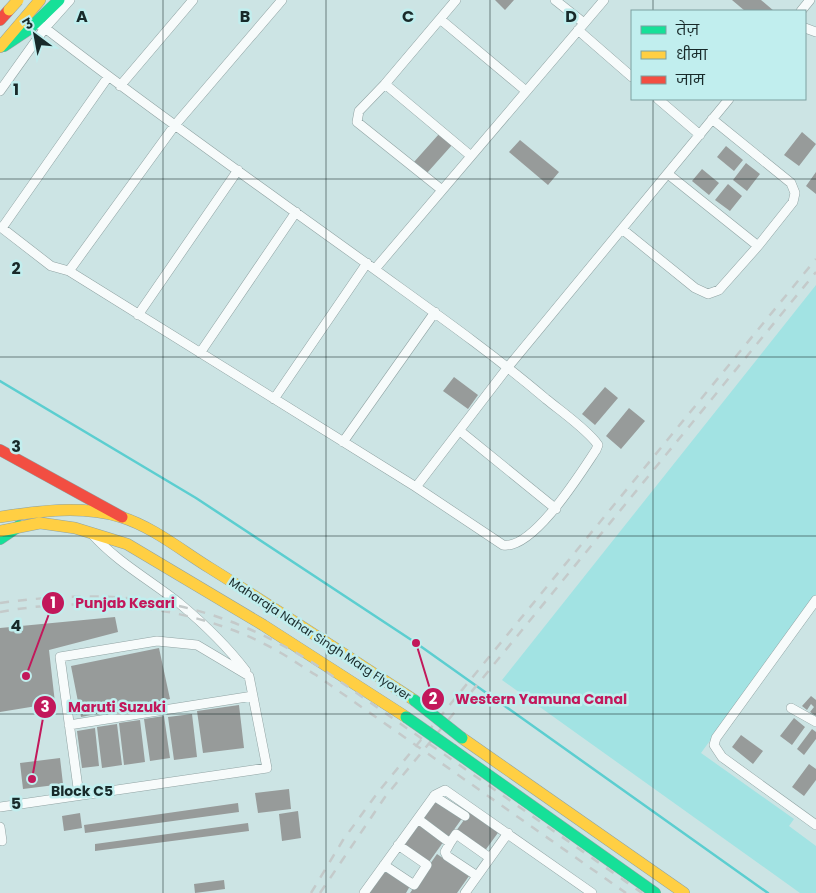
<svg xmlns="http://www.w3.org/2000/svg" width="816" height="893" font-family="Poppins,'Noto Sans Devanagari',sans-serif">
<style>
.green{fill:#a2e3e3}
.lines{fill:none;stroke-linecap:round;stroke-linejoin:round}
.stream{stroke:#5cced0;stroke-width:2.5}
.building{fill:#979b9a}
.street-casing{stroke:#90a3a3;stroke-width:10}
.fast-casing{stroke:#90a3a3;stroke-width:12}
.slow-casing{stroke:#90a3a3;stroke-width:12}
.jam-casing{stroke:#90a3a3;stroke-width:12}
.street{stroke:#f7fbfb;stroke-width:9}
.fast{stroke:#16e098;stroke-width:11}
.slow{stroke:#ffcf43;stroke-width:11}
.jam{stroke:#f24e42;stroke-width:11}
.rail{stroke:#c4caca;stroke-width:2.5;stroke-dasharray:9 9;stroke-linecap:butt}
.fast-bridge-casing{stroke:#90a3a3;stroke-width:12;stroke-linecap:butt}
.slow-bridge-casing{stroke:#90a3a3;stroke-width:12;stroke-linecap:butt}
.fast-bridge{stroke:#16e098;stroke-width:11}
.slow-bridge{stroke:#ffcf43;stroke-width:11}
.grid{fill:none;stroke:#182a2a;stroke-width:1;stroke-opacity:0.55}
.labels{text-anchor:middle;stroke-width:5;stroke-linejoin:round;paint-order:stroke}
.street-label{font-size:12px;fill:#182a2a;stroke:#c1eeee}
.neighbourhood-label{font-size:14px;font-weight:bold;fill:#182a2a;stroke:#c1eeee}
.grid-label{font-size:16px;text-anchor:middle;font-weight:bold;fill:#182a2a;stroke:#c1eeee;stroke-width:5;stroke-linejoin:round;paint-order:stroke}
.leader{fill:none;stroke:#c2185b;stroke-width:2}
.callout-dot{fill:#c2185b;stroke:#c1eeee;stroke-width:2}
.mark-label{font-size:15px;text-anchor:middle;font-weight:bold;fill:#fff}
.callout-label{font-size:14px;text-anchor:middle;font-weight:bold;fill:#c2185b;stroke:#c1eeee;stroke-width:5;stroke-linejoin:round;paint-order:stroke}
</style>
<rect width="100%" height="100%" fill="#cce4e4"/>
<path class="green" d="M816 285V595L701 753 794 819 789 826 816 846V893H800L502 680Z"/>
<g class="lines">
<path class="stream" d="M0 381 196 498 416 643 768 893"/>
</g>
<path class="building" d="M495 0H514L505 10Z
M732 0H761L774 11H745Z
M802 132 816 144 799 166 784 155Z
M439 134 452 145 427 173 414 162Z
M520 140 559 172 548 185 509 152Z
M726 146 743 160 734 171 717 157Z
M746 163 760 174 747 191 733 180Z
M702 169 719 183 709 195 692 181Z
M816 172V194L806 186Z
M728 184 742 196 730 211 715 200Z
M454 377 478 395 468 409 443 391Z
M605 387 618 398 595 425 582 414Z
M629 408 645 421 621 449 606 436Z
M115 617 118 632 49 650 55 703 0 712V628Z
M159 648 170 699 81 717 71 666Z
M811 696 816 700V716L810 712 814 707 811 704 807 710 802 706Z
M239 705 244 748 203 753 197 711Z
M192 714 197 757 174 760 168 717Z
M164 716 170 758 150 761 144 719Z
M794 718 805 727 792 745 780 736Z
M140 720 145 762 124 765 119 723Z
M117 724 122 765 102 768 97 727Z
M95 728 99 766 82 768 77 731Z
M812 729 816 732V739L804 755 797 749Z
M741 735 763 751 753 764 732 747Z
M60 758 63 784 23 789 20 763Z
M809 764 816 769V780L804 796 792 787Z
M289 789 291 809 258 813 255 793Z
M434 797 463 817 448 838 420 818Z
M238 803 239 812 85 833 84 825Z
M472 809 500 830 484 852 456 831Z
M298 811 301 838 282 841 279 814Z
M80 813 82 828 64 831 62 816Z
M418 822 444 841 429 862 403 843Z
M248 823 249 831 95 851V844Z
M437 854 469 876 457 893H410Z
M383 868 410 886 406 893H366Z
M224 880 225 889 195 893 194 884Z"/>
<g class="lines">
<g class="street-casing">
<path id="street" d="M555 0 584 23
M801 11 810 0
M440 19 526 91
M35 23 45 28C161 118 281 201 399 287 449 323 499 359 546 399 562 412 581 425 595 441L598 445 596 450C580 474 533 550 503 545L416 487 69 271 175 125 282 0
M805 28 816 32
M578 30 632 77
M385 84 471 156
M120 86 193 0
M0 91 45 28 70 0
M658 99 700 135
M668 174 758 246
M442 190 357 122 359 111 385 84 456 0
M0 227 2 228 108 77
M2 228 51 266 69 271
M622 229 695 288 708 294 719 290 758 246 793 202 795 193 791 183 712 119
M375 269 604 0
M138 315 238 170
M200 353 296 212
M274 399 367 263
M460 431 556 509
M343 442 435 312
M416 487 508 367 729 99
M92 534C117 562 150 580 179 603 203 623 227 646 246 671
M816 600 716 738 714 745 722 757 816 825
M791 708 816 722
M69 725 253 696
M434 796 465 816
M0 807 267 768 249 676 197 645 157 641 60 657 79 795
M418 819 450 843 445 852 447 856 477 876
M0 827 2 841
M450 843 456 834 490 858
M384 865 414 885 427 865 398 845
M364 893 435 795 445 790 592 893
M465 893 508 833"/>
</g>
<g class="fast-casing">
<path id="fast" d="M4 46 28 30 59 0
M0 539 19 526
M453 750 655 893"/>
</g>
<g class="slow-casing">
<path id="slow" d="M0 47 40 0
M0 517C40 511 82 505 121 517 153 527 181 550 210 568 279 611 346 655 414 700
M0 531 40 523 75 528 127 544 263 625 406 717
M462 738 684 893"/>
</g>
<g class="jam-casing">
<path id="jam" d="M0 20 9 10
M0 450 122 517"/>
</g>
<use href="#street" class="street"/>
<use href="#fast" class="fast"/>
<use href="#slow" class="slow"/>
<use href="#jam" class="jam"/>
<path class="rail" d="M0 603C123 586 216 600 321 668L642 893
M0 612C92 595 199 605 281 653 293 660 304 668 316 675L626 893
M311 893 343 840 379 791 816 259
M320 893 385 797 816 272"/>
<g class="fast-bridge-casing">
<path id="fast-bridge" d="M414 700 462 738
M406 717 453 750"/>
</g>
<g class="slow-bridge-casing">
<path id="slow-bridge" d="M9 10 18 0"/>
</g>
<use href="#fast-bridge" class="fast-bridge"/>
<use href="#slow-bridge" class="slow-bridge"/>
</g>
<path class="grid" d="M163 0V893M326 0V893M490 0V893M653 0V11M653 99V893M0 179H816M0 357H816M0 536H816M0 714H816"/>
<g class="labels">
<g class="street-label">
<text transform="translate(320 639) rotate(33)" y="4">Maharaja Nahar Singh Marg Flyover</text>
</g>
<g class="neighbourhood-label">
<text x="82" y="796">Block C5</text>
</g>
</g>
<g class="grid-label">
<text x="82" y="22">A</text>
<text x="245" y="22">B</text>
<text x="408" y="22">C</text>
<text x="571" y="22">D</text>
<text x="16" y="95">1</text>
<text x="16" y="274">2</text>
<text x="16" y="452">3</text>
<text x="16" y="631">4</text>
<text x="16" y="809">5</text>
</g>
<path class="leader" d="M26 676L53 603M416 643L433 699M32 779L45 707"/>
<g class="callout-dot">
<circle cx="26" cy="676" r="5"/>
<circle cx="416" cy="643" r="5"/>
<circle cx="32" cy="779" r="5"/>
<circle cx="53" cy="603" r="12"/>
<circle cx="433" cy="699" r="12"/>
<circle cx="45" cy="707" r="12"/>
</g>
<g class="mark-label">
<text x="53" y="608">1</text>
<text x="433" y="704">2</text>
<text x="45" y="712">3</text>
</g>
<g class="callout-label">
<text x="125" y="608">Punjab Kesari</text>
<text x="541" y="704">Western Yamuna Canal</text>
<text x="117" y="712">Maruti Suzuki</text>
</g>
<rect x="631" y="10" width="175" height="90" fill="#c1eeee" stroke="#7da0a0"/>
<rect x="641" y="26" width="25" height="8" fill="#16e098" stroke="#7da0a0"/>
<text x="676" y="35" font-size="15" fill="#182a2a">तेज़</text>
<rect x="641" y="51" width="25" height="8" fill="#ffcf43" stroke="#7da0a0"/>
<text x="676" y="60" font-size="15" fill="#182a2a">धीमा</text>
<rect x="641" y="76" width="25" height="8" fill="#f24e42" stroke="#7da0a0"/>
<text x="676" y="85" font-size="15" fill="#182a2a">जाम</text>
<g transform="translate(35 35) rotate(328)" stroke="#c1eeee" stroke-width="4" paint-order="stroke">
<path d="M0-4L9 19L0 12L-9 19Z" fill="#182a2a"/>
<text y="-8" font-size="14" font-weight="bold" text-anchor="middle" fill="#182a2a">उ</text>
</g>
</svg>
